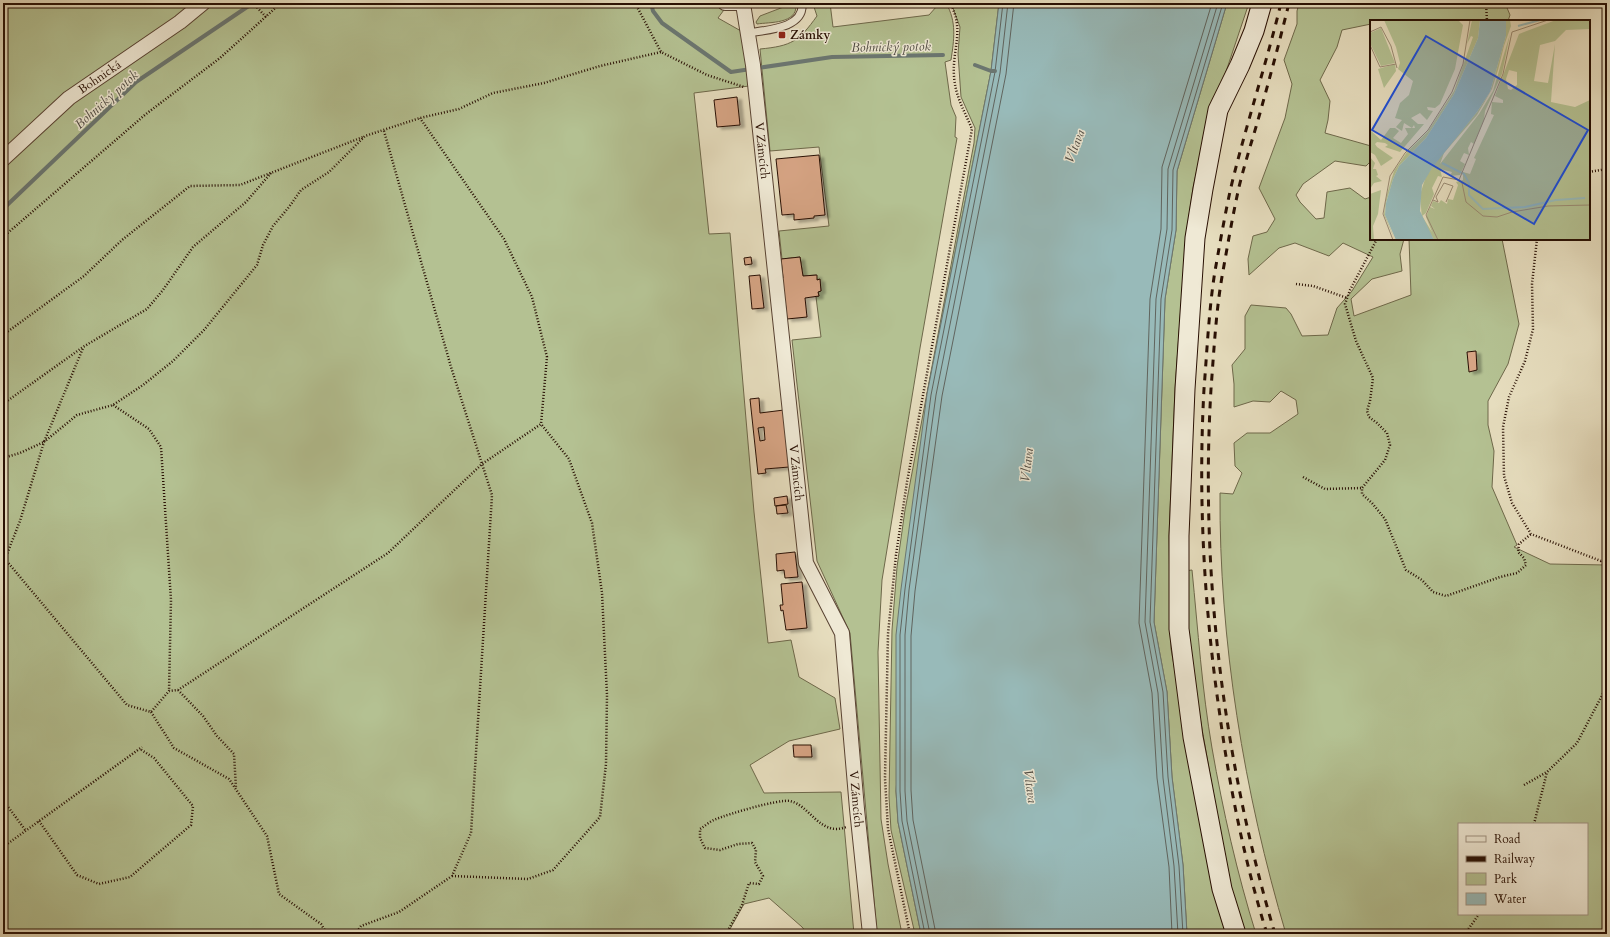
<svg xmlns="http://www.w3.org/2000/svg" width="1610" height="937" font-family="Cardo,serif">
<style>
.green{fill:#b4c192;stroke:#6e684a;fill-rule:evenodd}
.water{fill:#98bab9;stroke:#6b7670}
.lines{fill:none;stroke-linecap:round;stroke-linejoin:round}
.shore{stroke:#60645e;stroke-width:1}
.stream{stroke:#6b7670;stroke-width:4}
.building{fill:#d6a484;stroke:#280f03;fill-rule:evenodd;filter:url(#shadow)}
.lane-casing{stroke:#584232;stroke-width:9}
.street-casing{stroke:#584232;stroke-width:16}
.secondary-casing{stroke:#280f03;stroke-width:21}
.path{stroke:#280f03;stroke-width:2.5;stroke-dasharray:1 2;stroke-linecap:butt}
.lane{stroke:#efe9d5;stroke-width:7}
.street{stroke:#efe9d5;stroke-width:14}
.secondary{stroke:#efe9d5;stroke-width:19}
.rail{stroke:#280f03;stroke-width:3;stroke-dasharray:7 7;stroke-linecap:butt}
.poi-dot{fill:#8f2418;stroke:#efe9d5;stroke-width:1.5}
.labels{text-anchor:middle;stroke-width:3;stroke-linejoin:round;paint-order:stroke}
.poi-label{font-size:12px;font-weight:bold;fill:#280f03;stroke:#efe9d5;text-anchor:start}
.street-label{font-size:12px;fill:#280f03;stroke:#efe9d5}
.water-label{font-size:13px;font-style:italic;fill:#4f4b43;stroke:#efe9d5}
.inset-river{fill:none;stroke:#98bab9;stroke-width:2}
.inset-road{fill:none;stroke:#9a8b73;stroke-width:1}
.view{fill:#1d4ed8;fill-opacity:0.15;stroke:#1d4ed8;stroke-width:2}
.inset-edge{fill:none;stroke:#280f03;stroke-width:2}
</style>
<defs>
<filter id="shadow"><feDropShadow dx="4.5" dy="2.5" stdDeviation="1" flood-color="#0004"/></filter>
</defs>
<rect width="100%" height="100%" fill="#e6ddbe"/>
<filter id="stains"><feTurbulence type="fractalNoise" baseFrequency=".005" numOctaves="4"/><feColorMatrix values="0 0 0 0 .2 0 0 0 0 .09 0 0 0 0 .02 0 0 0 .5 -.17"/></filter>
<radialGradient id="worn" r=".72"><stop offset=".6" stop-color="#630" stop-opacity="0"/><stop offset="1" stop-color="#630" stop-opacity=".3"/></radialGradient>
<path class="green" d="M3 3H729L718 18 741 31 749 86 694 93 709 234 730 233 754 512 768 643 791 640 799 677 835 698 840 729 789 741 750 765 764 793 841 792 854 934H808L802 927 769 898 744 904 730 929 728 934H3Z
M794 3 796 5C797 24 770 22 757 24L756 22 760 16Z
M817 3H830L833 27 929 15 937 6 935 3H946C957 22 954 40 951 60L945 62 951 105 956 117 955 137 957 138 920 348 882 580 878 652 881 819 888 864 902 934H877L850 633 817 561 792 340 821 337 816 297 819 296 818 292 821 291 820 280H817L816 275 803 276 800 257 782 259 779 231 829 226 819 147 770 151 760 49C792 46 799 41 817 16L814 7Z
M951 3H999L991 71 927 394 896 791 898 822 921 934H915L891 830 889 797 892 630 897 567 905 510 974 143 975 128 961 97 958 54 960 27Z
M1227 3H1249L1204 137 1193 188 1186 237 1175 389 1169 536 1171 649 1213 877 1229 934H1187L1183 865 1172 777 1167 692 1154 622 1165 299 1176 230 1177 171Z
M1299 3H1505L1510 15 1508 21H1371V24L1342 30 1337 47 1320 80 1330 101 1328 120 1325 133 1371 146V161L1366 166 1335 161 1303 184 1296 195 1300 202 1316 219 1324 218 1327 192 1350 188 1365 199 1371 197V239H1404L1400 254 1402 271 1372 279 1351 299 1354 316 1411 295 1409 239H1502L1519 324 1508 364 1488 401V425L1494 451 1492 487 1517 545 1514 547 1550 564 1607 565V934H1286C1244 793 1219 640 1220 493L1233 494 1242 473 1235 466 1234 443 1247 433H1270L1298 414 1296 400 1281 391 1270 402 1253 401 1234 407V384L1232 365 1245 349V316L1251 305 1286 308 1291 314 1302 336 1328 335 1337 308 1352 291 1373 257 1343 243 1329 256 1295 243 1279 248 1249 275 1248 259 1253 236 1267 232 1275 219 1259 188 1285 118 1292 84 1284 60 1297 24V11ZM1459 824H1587V914H1459Z
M1192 570C1198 630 1202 690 1212 748 1223 811 1237 873 1256 934H1242L1229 882 1189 655 1184 571Z"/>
<path class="water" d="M999 3H1227L1177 171 1176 230 1165 299 1154 622 1167 692 1172 777 1183 865 1187 934H921L898 822 896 791V635L901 589 927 394 991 71Z"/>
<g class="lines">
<path class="shore" d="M925 934 902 821 900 791V635L905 589 931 395 995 72 1003 3
M930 934 907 821 905 791V635L909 590 936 395 1000 73 1008 3
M936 934 913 820 911 790V636L915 591 942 396 1006 74 1014 3
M1172 934 1169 867 1157 778 1152 693 1139 623 1150 299 1161 229 1162 167 1212 3
M1178 934 1174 866 1163 778 1158 693 1145 622 1156 299 1167 229 1168 169 1218 3
M1183 934 1179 866 1168 777 1163 692 1150 622 1161 299 1172 230 1173 170 1223 3"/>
<path class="stream" d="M651 3 653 11 662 23 731 72 832 57 943 55
M975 65 991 71H995
M3 209 136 82 253 3"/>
</g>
<path class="building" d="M737 97 740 125 717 127 714 100Z
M819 155 825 215 814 216V218L794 220V214L782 215 776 159Z
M751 257 752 264 745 265 744 258Z
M800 257 803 276 817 275V280L820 279 821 291 818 292 819 296 805 298 807 317 787 319 785 300H782L780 279 783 278 781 259Z
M760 275 764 308 752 309 749 276Z
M1476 351 1477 370 1469 372 1467 352Z
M759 398 760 413 784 410 789 467 765 469 766 473 758 474 750 399ZM764 427 765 440 760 441 758 428Z
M787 496 788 504 775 506 774 498Z
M786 505 788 513 777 514 776 506Z
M795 552 798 577 785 578 784 570 777 571 776 554Z
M802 582 807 628 786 630 783 610 781 611 780 605H783L781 584Z
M793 745H811L812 757H794Z"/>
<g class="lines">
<g class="lane-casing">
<path id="lane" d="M748 33C765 30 805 29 802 3"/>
</g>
<g class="street-casing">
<g id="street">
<path d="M725 3H745"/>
<path id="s1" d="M743 4 753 65 806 563 842 633 857 809 870 934"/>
<path id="s2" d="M3 159 69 98 180 22 203 3"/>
</g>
</g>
<g class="secondary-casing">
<path id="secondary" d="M1236 934 1222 889 1193 737 1179 629V536L1185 389 1195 238 1203 189 1218 110 1240 65 1254 31 1262 3"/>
</g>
<path class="path" d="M253 3 266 17
M635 3 661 52 707 75 744 87
M1486 3 1487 21
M1589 172 1607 169
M3 237 146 114 220 58 281 3
M1377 239 1350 290 1345 304 1356 341 1373 378 1370 401 1367 411 1369 417 1377 423 1387 433 1390 445 1385 460 1362 488V494L1372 503 1385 519 1406 570 1422 580 1433 592 1446 596 1500 577 1517 573 1526 565 1524 558 1518 552 1519 544 1531 534
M1537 239 1532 284 1533 329 1525 361 1509 397 1503 427 1504 476 1512 503 1531 534 1601 561 1607 558
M1296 284 1313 286 1347 298
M3 335 84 276 122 240 190 186 240 185 363 137
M3 404 83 347 147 309 163 290 193 247 246 202 271 173
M113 405 149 429 161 447 171 600 169 691
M3 458 20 453 44 442 83 348
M1303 477 1325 489 1362 488
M3 553 5 559 127 705 151 712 169 691 178 690 388 553 482 464 541 424 547 357 532 297 504 239 420 118
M3 561 5 559 20 521 44 442 77 415 113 405 143 385 173 361 204 330 257 265 263 245 273 226 289 207 301 190 329 172 365 136 420 118 459 109 493 93 544 83 600 66 661 52
M178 690 203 716 217 736 234 754 236 788
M151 712 174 748 229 779 267 836 279 894 321 924 327 934
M1524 785 1547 772 1577 743 1607 686
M3 800 26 831
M39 821 77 875 99 884 130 877 191 825 193 806 154 758 140 749
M1534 824 1547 772
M3 847 142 747
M452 876 528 879 553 870 600 817 606 764 607 695 602 593 592 523 569 459 541 424
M355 934 361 926 399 912 452 876 471 833 492 495 451 367 384 131
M726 934 742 905 749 883 759 884 763 876 755 862 756 850 752 843 738 844 720 850 705 848 700 838V829C705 826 710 821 716 819 729 814 778 799 790 801 810 805 820 837 846 827
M910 934 888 829 885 778 888 634 896 555 907 482 972 129C965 112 955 96 954 76 952 49 965 30 950 3
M1465 934 1479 914"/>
<use href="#lane" class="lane"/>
<use href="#street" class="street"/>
<use href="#secondary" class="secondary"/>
<path class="rail" d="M1267 934C1245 863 1230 790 1220 716 1204 608 1198 498 1204 389 1207 351 1209 308 1215 271 1220 243 1225 214 1231 187 1246 125 1266 65 1281 3
M1275 934C1223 759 1200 571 1211 389 1214 350 1216 309 1223 271 1228 243 1233 214 1239 187 1245 162 1253 138 1260 113 1270 77 1280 40 1289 3"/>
</g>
<rect class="poi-dot" x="778" y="31" width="8" height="8" rx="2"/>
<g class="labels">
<g class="poi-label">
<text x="790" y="39">Zámky</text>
</g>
<g class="street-label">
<text dy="4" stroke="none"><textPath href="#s2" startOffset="127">Bohnická</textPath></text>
<text dy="4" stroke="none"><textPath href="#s1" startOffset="148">V Zámcích</textPath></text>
<text dy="4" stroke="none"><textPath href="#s1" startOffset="472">V Zámcích</textPath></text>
<text dy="4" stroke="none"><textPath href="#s1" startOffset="808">V Zámcích</textPath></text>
</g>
<g class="water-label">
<text transform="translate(891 46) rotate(-1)" y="5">Bohnický potok</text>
<text transform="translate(106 99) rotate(-42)" y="5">Bohnický potok</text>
<text transform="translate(1074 146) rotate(-69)" y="5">Vltava</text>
<text transform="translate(1026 465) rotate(-83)" y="5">Vltava</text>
<text transform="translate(1031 786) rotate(82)" y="5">Vltava</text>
</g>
</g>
<g transform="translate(1370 20)">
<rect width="220" height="220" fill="#e6ddbe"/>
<path d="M14 0H88L93 5 85 49 70 84 65 88 57 87 58 90 63 91 57 100 50 93 41 98 48 104H54L30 132 15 127 18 125 15 123 7 122 5 124 7 127 23 138 11 146 5 135 0 132V110L11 120 20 108H25L29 111 23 118 31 123 38 114 35 108H45L44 105 42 108 34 103 32 111 26 107 32 100 25 98 30 83 39 75 43 61 28 49 30 43 26 27ZM102 0H110L108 18 84 74 56 118 29 146 23 159 16 183 15 195 25 220 14 195 15 184 17 174 24 151 37 132 58 111 84 71 103 17 101 16 97 24ZM136 0H140L141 6 134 26 128 50 122 69 107 95 94 110 74 133 70 144 109 94 123 71 140 14 132 54 115 91 114 100 104 124 101 122 98 128 99 135 94 133 90 141 95 144 90 155 80 156 82 152 70 149 72 157 68 156 62 168 64 174 56 193 52 196 62 212 56 197 60 187 65 189 61 186 63 181 69 183 71 180 77 184 78 179 83 180 88 165 86 162 93 160V152L100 154 106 139 104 138 124 95 121 94 122 82 133 83V80L125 76 149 14 186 0H220V9L196 10 185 21 170 25 164 61 178 63 185 24 181 82 205 87 220 80V220H64L52 199 50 175 56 156 68 139 107 92 120 72 136 16ZM139 50 147 52V65L141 70 138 69 136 59ZM11 8 25 43 11 46 0 23V13ZM25 44 26 51 14 68 8 49ZM0 137 5 143 3 149H6L8 155 6 156 12 161 4 163 0 169ZM11 170 8 194 3 206 4 220H0V174Z" fill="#b4c192" fill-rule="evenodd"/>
<path d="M110 0H136V16L120 72 107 92 62 148 52 165 50 191 64 220H26L15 195 16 183 23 159 29 146 56 118 84 74 108 18Z" fill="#98bab9"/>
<path class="inset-river" d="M148 6 170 0M72 143 94 154 99 163V175L113 189 155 187 186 180 215 178M31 220 51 195"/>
<path class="inset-road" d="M0 12 11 7 21 26 27 48M0 25 10 47 26 44M89 160 133 54 142 12 178 0M89 160 92 163 96 182 113 196 127 197 142 192 178 186 220 185M63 180 68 182 66 177 74 163 83 166 76 182M23 220 13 194 20 156 35 133 58 110 82 72 93 44 100 0M68 220 56 195 73 157 89 160"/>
<path class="view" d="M56 16 218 110 164 204 2 110Z"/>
<rect width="220" height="220" class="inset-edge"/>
</g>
<rect width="1610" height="937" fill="none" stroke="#e6ddbe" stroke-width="16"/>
<rect x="4" y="4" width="1602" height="929" fill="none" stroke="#280f03" stroke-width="2"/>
<rect x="8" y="8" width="1594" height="921" fill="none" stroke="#280f03"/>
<rect x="1458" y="823" width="130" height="92" fill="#efe9d5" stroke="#9f9281"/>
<rect x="1466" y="836" width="20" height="6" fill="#efe9d5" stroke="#9f9281"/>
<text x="1494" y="843" font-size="12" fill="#280f03">Road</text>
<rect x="1466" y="856" width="20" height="6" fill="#280f03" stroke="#9f9281"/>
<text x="1494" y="863" font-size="12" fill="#280f03">Railway</text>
<rect x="1466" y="873" width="20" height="12" fill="#b4c192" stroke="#9f9281"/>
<text x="1494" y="883" font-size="12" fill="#280f03">Park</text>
<rect x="1466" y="893" width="20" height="12" fill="#98bab9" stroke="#9f9281"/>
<text x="1494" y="903" font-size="12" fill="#280f03">Water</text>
<rect width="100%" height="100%" filter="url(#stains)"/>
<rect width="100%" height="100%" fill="url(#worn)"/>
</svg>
